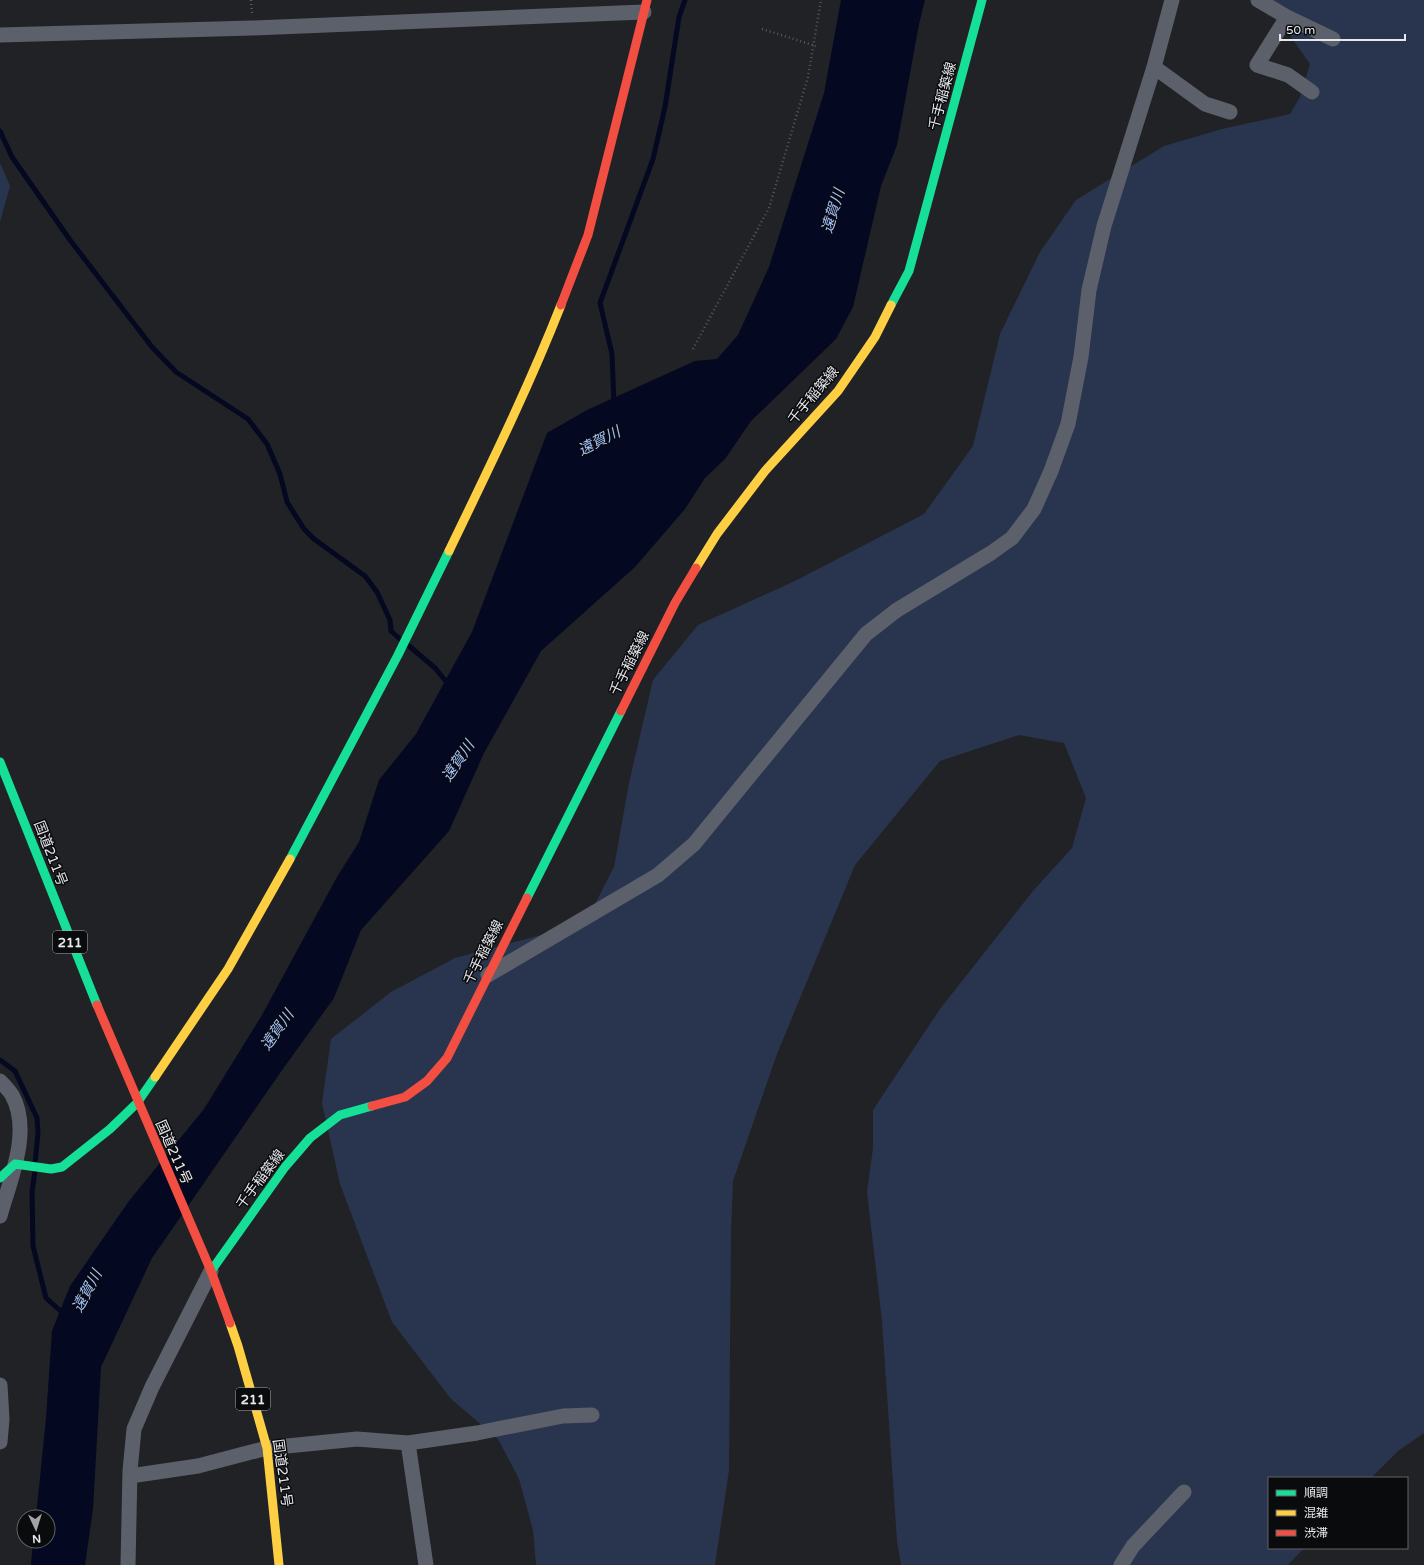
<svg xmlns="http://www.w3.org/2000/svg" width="1424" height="1565" font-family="'Varela Round','Noto Sans JP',sans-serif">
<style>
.green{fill:#29354f}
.water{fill:#040821}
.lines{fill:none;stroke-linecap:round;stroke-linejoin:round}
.stream{stroke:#040821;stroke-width:5}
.path{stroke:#565960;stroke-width:2.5;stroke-dasharray:1 3;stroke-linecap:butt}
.street{stroke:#5c606a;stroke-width:15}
.fast{stroke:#16e098;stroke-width:9}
.slow{stroke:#ffcf43;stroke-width:9}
.jam{stroke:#f24e42;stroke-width:9}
.labels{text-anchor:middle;stroke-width:3;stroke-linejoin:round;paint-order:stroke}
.shield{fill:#0a0b0d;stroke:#a4a6a9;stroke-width:1}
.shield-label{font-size:13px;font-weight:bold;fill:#e6e8ec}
.street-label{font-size:14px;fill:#e6e8ec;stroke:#0a0b0d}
.water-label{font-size:15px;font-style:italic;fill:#a4c2fe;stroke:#0a0b0d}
</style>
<rect width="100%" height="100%" fill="#212225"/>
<path class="green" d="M1265 0H1424V1433L1398 1451 1371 1478H1269V1548H1304L1288 1565H901L897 1541 882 1321 867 1192 873 1148V1110L940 1009 1033 891 1072 848 1086 798 1064 743 1019 735 940 761 855 865 777 1054 733 1181 731 1233 729 1470 715 1565H536L533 1530 519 1479 498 1439 451 1399 392 1322 340 1184 322 1103 331 1039 391 992 455 958 545 934 594 906 614 867 629 783 653 680 698 625 795 581 924 514 973 446 1000 334 1040 252 1076 200 1164 146 1222 129 1290 114 1300 97 1310 64Z
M0 163 10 186 0 222Z"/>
<path class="water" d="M841 0H925L919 24 897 145 881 186 853 307 836 339 751 421 725 459 705 478 685 509 635 567 541 651 484 753 449 831 361 930 334 998 280 1073 152 1258 101 1367 93 1509 85 1565H31L33 1541H48V1517H36L46 1418 52 1331 70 1286 129 1201 204 1109 262 1015 337 877 359 842 379 780 416 734 472 632 547 433 587 410 695 361 717 359 738 335 769 267 824 93Z"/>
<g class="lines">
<path class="stream" d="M0 131 12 157 70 240 152 347 176 372 248 419 267 444 280 474 287 502 304 529 314 539 365 576 377 592 390 620 391 631 400 639
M614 405 612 354 600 303 653 159 665 107 679 17 685 0
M408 645 435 668 449 685
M0 1060 15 1071 37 1118 38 1133 35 1163
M35 1171 32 1192 33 1246 46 1298 65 1315"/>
<path class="path" d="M251 0 252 13
M762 29 816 46
M693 349 769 208 808 77 821 0"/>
<path class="street" d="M1258 0 1287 17 1257 65 1288 75 1312 92
M1287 17 1333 39
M0 35 252 28 644 12
M1154 67 1205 104 1230 112
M488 975 658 875 694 844 866 634 897 610 991 553 1012 538 1034 509 1051 471 1068 424 1081 357 1089 290 1104 226 1154 67 1172 0
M0 1081C4 1085 9 1090 12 1095 32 1131 10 1180 0 1216
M0 1385 2 1419 0 1442
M408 1443 426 1565
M130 1476 198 1466 267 1448 357 1439 408 1443 477 1433 563 1416 592 1415
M128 1565 130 1471 134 1429 152 1387 211 1271
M1121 1565 1133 1546 1184 1492"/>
<path class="fast" d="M891 305 909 271 982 0
M0 762 97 1005
M290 859 398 655 449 551
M527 898 621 711
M0 1178 15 1164 51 1169 62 1167 110 1129 137 1103 155 1077
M211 1271 285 1167 310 1138 340 1115 372 1106"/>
<path class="slow" d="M449 551C488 470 528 389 561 305
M696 568 717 534 765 471 838 391 875 337 891 305
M155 1077 228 969 290 859
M230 1323 238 1346 267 1448 279 1565"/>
<path class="jam" d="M561 305 588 235 647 0
M621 711 675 603 696 568
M97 1005 211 1271 230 1323
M372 1106 405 1097 427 1081 447 1058 527 898"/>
</g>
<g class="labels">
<g class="shield">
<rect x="53" y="931" width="34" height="22" rx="3"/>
<rect x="236" y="1388" width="34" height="22" rx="3"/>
</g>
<g class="shield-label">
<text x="70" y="947">211</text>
<text x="253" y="1404">211</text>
</g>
<g class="street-label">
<text transform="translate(942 96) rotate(-75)" y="5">千手稲築線</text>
<text transform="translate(813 395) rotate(-50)" y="5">千手稲築線</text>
<text transform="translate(629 663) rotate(-63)" y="5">千手稲築線</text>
<text transform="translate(51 853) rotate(69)" y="5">国道211号</text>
<text transform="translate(483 952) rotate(-63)" y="5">千手稲築線</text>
<text transform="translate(174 1152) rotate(66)" y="5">国道211号</text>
<text transform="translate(260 1179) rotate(-53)" y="5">千手稲築線</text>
<text transform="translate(283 1473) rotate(82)" y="5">国道211号</text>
</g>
<g class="water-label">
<text transform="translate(833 211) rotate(-73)" y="5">遠賀川</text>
<text transform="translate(599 441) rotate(-27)" y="5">遠賀川</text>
<text transform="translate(458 761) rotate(-56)" y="5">遠賀川</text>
<text transform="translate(277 1030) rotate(-55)" y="5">遠賀川</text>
<text transform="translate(87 1291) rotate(-62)" y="5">遠賀川</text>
</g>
</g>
<rect x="1268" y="1477" width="140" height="72" fill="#0a0b0d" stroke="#626366"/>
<rect x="1276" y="1490" width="20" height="6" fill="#16e098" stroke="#626366"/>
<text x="1304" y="1497" font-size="12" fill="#e6e8ec">順調</text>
<rect x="1276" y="1510" width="20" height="6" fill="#ffcf43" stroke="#626366"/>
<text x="1304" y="1517" font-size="12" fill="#e6e8ec">混雑</text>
<rect x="1276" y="1530" width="20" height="6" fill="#f24e42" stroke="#626366"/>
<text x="1304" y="1537" font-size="12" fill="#e6e8ec">渋滞</text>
<g transform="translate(36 1529) rotate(176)"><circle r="19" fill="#0a0b0d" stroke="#626366"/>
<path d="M0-3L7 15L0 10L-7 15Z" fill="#a1a3a6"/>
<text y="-6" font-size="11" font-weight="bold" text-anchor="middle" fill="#e6e8ec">N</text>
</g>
<path d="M1280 34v6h125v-6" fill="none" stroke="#e6e8ec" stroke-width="2"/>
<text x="1286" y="34" font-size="12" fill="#e6e8ec" stroke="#0a0b0d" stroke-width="3" paint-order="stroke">50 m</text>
</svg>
